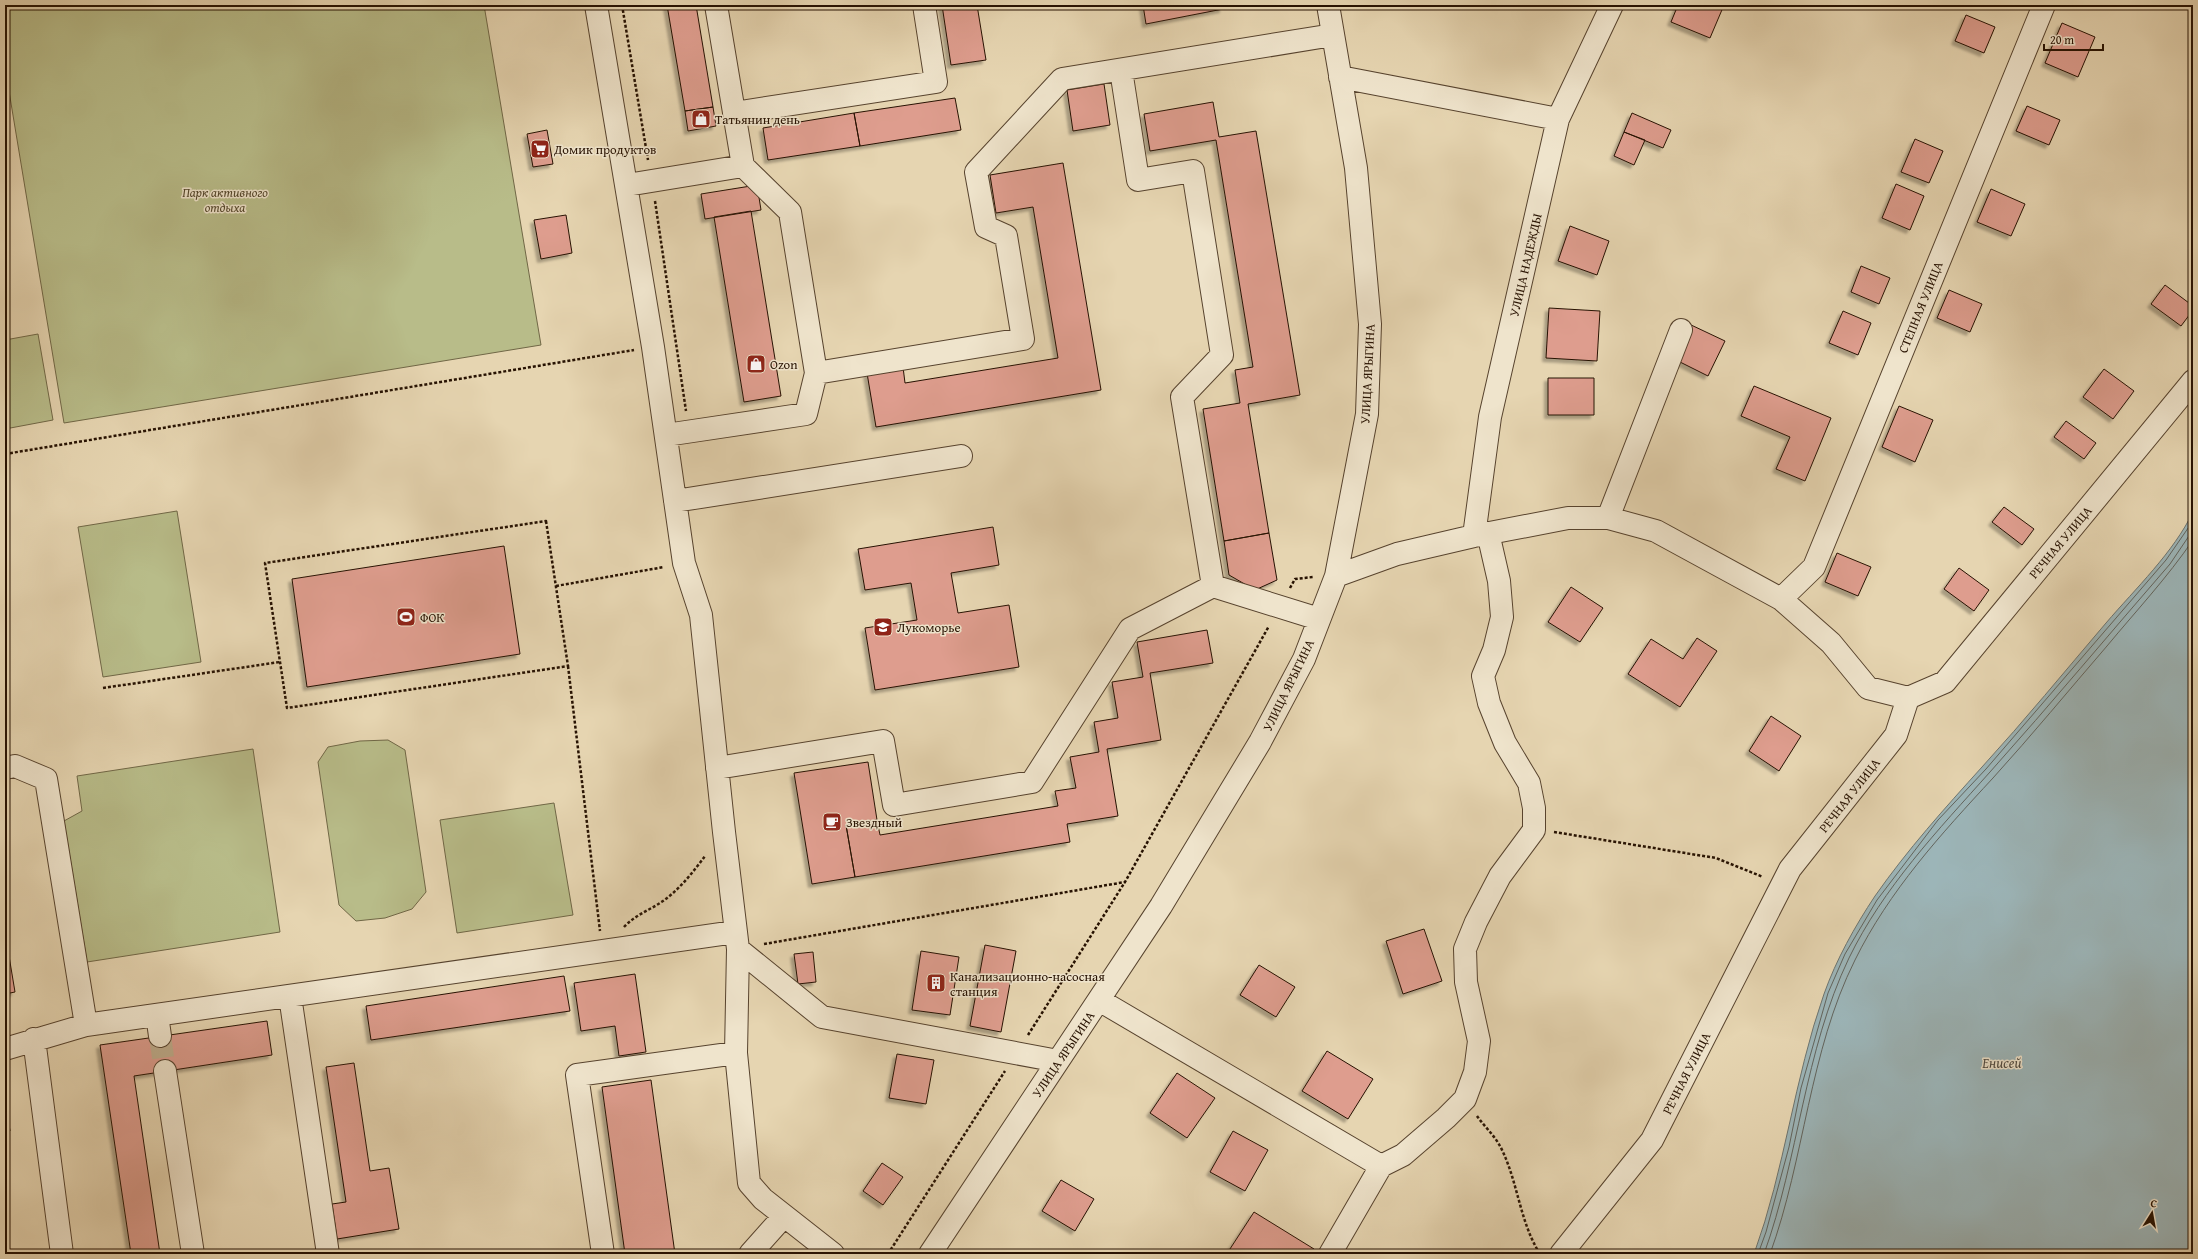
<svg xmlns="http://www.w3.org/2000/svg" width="2198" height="1259" font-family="'Gentium Book Plus',serif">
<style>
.green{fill:#b8bc89;stroke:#706746}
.water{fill:#9cb5b8;stroke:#6d746f}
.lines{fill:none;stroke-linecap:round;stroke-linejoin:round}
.shore{stroke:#62645d;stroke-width:1}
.building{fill:#de9d8e;stroke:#271202;filter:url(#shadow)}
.minor-tunnel{stroke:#c0ae8e;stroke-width:22;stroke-dasharray:22 11;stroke-linecap:butt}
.minor-casing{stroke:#57432e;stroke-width:24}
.path{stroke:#271202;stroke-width:2.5;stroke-dasharray:3 2;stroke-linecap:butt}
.minor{stroke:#efe4cc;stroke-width:22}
.labels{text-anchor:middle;stroke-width:3;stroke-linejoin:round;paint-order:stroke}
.poi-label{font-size:13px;fill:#271202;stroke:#efe4cc;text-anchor:start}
.park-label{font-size:13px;font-style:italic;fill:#52452a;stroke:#efe4cc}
.street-label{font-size:13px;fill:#271202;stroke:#efe4cc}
.water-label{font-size:14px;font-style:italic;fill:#504b42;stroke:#efe4cc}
</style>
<defs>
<filter id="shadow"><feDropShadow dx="-3.5" dy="3.5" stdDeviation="1" flood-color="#0004"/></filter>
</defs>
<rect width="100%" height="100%" fill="#e6d5b1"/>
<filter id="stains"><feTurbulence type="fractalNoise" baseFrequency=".005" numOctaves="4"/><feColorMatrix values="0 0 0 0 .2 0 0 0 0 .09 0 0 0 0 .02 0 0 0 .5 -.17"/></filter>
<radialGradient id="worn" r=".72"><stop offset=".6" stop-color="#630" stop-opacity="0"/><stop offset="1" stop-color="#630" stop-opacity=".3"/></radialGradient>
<path class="green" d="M5 5H484L541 345 64 423 5 67Z
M38 334 53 420 5 429V340Z
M177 511 201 662 103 677 78 527Z
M388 740 405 750 426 892 412 909 385 918 356 921 339 905 318 762 328 747 360 741Z
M253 749 280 932 87 962 64 821 82 811 77 776Z
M554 803 573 915 457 933 440 820Z"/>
<path class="water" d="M2193 512V1254H1754C1785 1169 1794 1079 1824 994 1836 960 1855 926 1875 896 1908 849 1944 809 1982 767 2025 720 2065 671 2106 623 2136 588 2173 553 2193 512Z"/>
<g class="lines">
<path class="shore" d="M1758 1254 1766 1232 1789 1147 1801 1088 1828 993 1845 954 1877 900 1938 820 1986 769 2166 560 2193 521
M1764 1254C1799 1157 1804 1052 1849 958 1883 888 1938 830 1990 772 2051 704 2110 633 2170 564L2193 530
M1770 1254C1805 1158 1809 1052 1855 960 1889 891 1941 834 1993 778 2032 735 2069 690 2107 646 2136 611 2167 578 2193 540"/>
</g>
<path class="building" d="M667 5H696L713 107 685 111Z
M942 5H977L986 60 951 65Z
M1143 5H1223V9L1146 24Z
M1678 5H1724L1710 38 1671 22Z
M1966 15 1995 27 1984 53 1955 41Z
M2062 23 2095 37 2078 77 2045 63Z
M1104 84 1110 125 1073 131 1067 90Z
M955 98 961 130 860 146 854 113Z
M1213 102 1219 137 1256 131 1300 395 1248 404 1269 533 1224 541 1203 409 1240 403 1235 370 1253 367 1216 140 1150 151 1144 114Z
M2027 106 2060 120 2049 145 2016 131Z
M713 107 716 126 688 131 685 111Z
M854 113 860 146 768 160 763 128Z
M1632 113 1671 130 1663 148 1624 132Z
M547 130 553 164 533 167 527 134Z
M1624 132 1645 140 1634 165 1614 156Z
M1915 139 1943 151 1929 183 1901 172Z
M1063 163 1101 390 876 427 867 373 903 367 905 383 1058 358 1033 207 996 213 990 175Z
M1896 184 1924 196 1910 230 1882 218Z
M757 185 761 210 705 219 701 194Z
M1991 189 2025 204 2011 236 1977 222Z
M751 211 781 396 744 402 714 217Z
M566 215 572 253 541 259 534 220Z
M1570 226 1609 241 1597 275 1558 261Z
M1861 266 1890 278 1879 304 1851 292Z
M2165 285 2193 306V310L2181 326 2151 304Z
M1949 290 1982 304 1970 332 1937 318Z
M1549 308 1600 311 1597 361 1546 358Z
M1843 311 1871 323 1858 355 1829 343Z
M1689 324 1725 341 1708 376 1672 358Z
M2104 369 2134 391 2113 419 2083 397Z
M1548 378H1594V415H1548Z
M1754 386 1831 418 1805 481 1776 469 1790 437 1741 416Z
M1899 406 1933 420 1915 462 1882 447Z
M2066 421 2096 443 2084 459 2054 437Z
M2004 507 2034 529 2022 545 1992 522Z
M993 527 999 565 951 573 958 613 1009 605 1019 667 875 690 865 628 917 620 911 583 865 590 858 549Z
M1269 533 1277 580 1255 590 1229 575 1224 541Z
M504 546 520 654 307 687 292 579Z
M1837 553 1871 567 1858 596 1825 582Z
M1959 568 1989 590 1974 611 1944 589Z
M1571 587 1603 608 1580 642 1548 622Z
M1207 630 1213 663 1150 673 1161 740 1107 749 1118 816 1067 824 1070 842 855 877 846 825 877 820 880 835 1058 806 1055 791 1076 788 1070 757 1099 752 1094 722 1118 718 1112 682 1143 677 1137 642Z
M1697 638 1717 651 1680 707 1628 674 1651 639 1683 659Z
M1771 716 1801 736 1779 771 1749 751Z
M868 762 877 820 846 825 855 877 812 884 794 773Z
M1424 929 1442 981 1403 994 1386 941Z
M5 932 15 992 5 994Z
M985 945 1016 951 1001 1032 970 1026Z
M921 951 959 957 950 1015 912 1010Z
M813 952 816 982 798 984 794 954Z
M1259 965 1295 987 1276 1017 1240 995Z
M635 974 646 1052 619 1056 615 1026 581 1031 574 983Z
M564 976 570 1011 371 1040 366 1006Z
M267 1021 272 1055 134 1076 160 1254H131L100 1045Z
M1327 1051 1373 1079 1348 1119 1302 1091Z
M897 1054 934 1060 926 1104 889 1098Z
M354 1063 370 1171 389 1168 399 1229 337 1239 332 1204 346 1202 326 1067Z
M1177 1073 1215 1098 1187 1138 1150 1113Z
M651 1080 675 1254H625L602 1087Z
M5 1099 10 1131 5 1132Z
M1233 1131 1268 1150 1245 1191 1210 1172Z
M882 1163 903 1177 883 1205 863 1191Z
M1061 1180 1094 1199 1075 1231 1042 1211Z
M1254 1212 1314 1249 1311 1254 1228 1252Z"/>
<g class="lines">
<path class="minor-tunnel" d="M160 1036 165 1071"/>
<g class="minor-casing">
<path id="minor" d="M596 5 653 347 684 563 701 615 724 832 738 949 736 1053 749 1183 763 1199 833 1254
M1121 70 1138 180 1193 171 1222 355 1182 397 1213 586 1319 619
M1340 77 1558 119
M734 113 936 82 924 5
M627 185 743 166
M816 373 1023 339 1006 236 986 227 976 172 1062 79 1333 35
M666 435 806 414 816 373 790 212 743 166 716 5
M675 501 961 456
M1608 518 1681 330
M1474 536 1490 417 1558 119 1612 5
M1336 576 1397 554 1474 536 1568 518H1608L1656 531 1781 599 1831 643 1868 688 1908 698
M1781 599 1814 567 2044 5
M5 768 15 766 46 779 86 1025 5 1049
M717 768 883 741 894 805 1032 782 1130 629 1213 586
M738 949 822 1017 1058 1061
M290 996 328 1254
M1099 1000 1381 1166 1330 1254
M157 1015 160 1036
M86 1025 735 932
M34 1039 62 1254
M165 1071 193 1254
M1381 1166 1403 1155 1446 1118 1465 1099 1475 1072 1479 1041 1466 982 1465 949 1476 922 1500 876 1534 830V808L1529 783 1505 743 1489 703 1483 676 1494 650 1502 617 1499 581 1488 533
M603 1254 577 1075 736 1053
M750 1254 784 1216
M930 1254 1161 906 1260 742 1304 659 1336 576 1367 414 1370 324 1356 168 1328 5
M1561 1254 1652 1140 1790 869 1896 735 1908 698 1945 682 2193 381"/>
</g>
<path class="path" d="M622 5 648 160
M655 201 686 411
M5 454 634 350
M546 521 568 666 287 708 265 563Z
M556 586 664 567
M1290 588 1295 579 1313 577
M568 666 600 931
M103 688 280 662
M1554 832 1716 858 1763 877
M624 927C635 915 650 910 663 901 679 890 694 871 705 856
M764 944 1125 882
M1028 1035 1125 882 1269 626
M1477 1116C1484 1126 1494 1135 1500 1146 1518 1180 1519 1221 1540 1254
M888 1254 1005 1071"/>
<use href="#minor" class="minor"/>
</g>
<defs>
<g id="shop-square" transform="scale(1)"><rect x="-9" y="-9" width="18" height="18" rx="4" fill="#8f2418" stroke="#efe4cc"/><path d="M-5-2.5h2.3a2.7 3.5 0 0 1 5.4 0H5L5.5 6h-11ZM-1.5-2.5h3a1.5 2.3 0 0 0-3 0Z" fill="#fff"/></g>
<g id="supermarket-square" transform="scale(1)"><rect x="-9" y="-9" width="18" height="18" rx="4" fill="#8f2418" stroke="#efe4cc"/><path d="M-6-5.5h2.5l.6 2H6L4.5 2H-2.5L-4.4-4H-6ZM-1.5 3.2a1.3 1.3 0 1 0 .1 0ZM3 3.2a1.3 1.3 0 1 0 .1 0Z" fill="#fff"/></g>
<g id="stadium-square" transform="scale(1)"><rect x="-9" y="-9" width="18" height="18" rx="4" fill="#8f2418" stroke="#efe4cc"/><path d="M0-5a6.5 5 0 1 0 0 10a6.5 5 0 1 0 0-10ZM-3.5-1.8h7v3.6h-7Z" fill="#fff"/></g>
<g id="school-square" transform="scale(1)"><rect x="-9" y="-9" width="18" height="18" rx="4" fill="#8f2418" stroke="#efe4cc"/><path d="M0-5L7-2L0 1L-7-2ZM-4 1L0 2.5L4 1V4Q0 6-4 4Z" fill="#fff"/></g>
<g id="cafe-square" transform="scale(1)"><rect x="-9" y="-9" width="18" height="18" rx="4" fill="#8f2418" stroke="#efe4cc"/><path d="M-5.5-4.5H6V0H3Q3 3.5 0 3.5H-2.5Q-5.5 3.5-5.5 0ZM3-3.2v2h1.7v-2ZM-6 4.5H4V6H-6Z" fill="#fff"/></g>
<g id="building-square" transform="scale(1)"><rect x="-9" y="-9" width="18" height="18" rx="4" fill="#8f2418" stroke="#efe4cc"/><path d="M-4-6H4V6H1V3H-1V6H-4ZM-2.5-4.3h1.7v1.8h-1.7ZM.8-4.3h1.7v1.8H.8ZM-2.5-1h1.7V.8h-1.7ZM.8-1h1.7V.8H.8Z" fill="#fff"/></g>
</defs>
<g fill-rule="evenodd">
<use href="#shop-square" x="701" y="119"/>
<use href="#supermarket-square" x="540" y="149"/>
<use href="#shop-square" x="756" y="364"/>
<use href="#stadium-square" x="406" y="617"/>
<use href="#school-square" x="883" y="627"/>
<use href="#cafe-square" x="832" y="822"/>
<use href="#building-square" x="936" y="983"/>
</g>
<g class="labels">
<g class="poi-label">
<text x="715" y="124">Татьянин день</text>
<text x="554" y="154">Домик продуктов</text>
<text x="770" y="369">Ozon</text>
<text x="420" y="622">ФОК</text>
<text x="897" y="632">Лукоморье</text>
<text x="846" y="827">Звездный</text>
<text x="950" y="981">Канализационно-насосная<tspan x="950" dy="15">станция</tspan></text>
</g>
<g class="park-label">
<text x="225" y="197">Парк активного<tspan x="225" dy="15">отдыха</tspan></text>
</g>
<g class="street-label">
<text transform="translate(1525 265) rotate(-77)" y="5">УЛИЦА НАДЕЖДЫ</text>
<text transform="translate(1920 307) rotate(-68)" y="5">СТЕПНАЯ УЛИЦА</text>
<text transform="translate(1367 374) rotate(-87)" y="5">УЛИЦА ЯРЫГИНА</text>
<text transform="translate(2060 542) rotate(-50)" y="5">РЕЧНАЯ УЛИЦА</text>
<text transform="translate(1288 685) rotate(-64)" y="5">УЛИЦА ЯРЫГИНА</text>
<text transform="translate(1849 795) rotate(-52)" y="5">РЕЧНАЯ УЛИЦА</text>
<text transform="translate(1063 1054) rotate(-56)" y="5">УЛИЦА ЯРЫГИНА</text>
<text transform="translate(1686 1073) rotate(-63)" y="5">РЕЧНАЯ УЛИЦА</text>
</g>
<g class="water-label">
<text x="2002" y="1068">Енисей</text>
</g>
</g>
<rect width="2198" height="1259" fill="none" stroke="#e6d5b1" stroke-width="20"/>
<rect x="6" y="6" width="2186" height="1247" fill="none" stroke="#271202" stroke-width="2"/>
<rect x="10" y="10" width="2178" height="1239" fill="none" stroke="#271202"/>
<g transform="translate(2152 1213) rotate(11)" stroke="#efe4cc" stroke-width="3" paint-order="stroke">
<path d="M0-3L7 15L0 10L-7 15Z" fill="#271202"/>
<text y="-6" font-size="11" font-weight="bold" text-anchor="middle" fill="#271202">С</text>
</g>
<path d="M2044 44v6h59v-6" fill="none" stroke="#271202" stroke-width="2"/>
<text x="2050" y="44" font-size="12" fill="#271202" stroke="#efe4cc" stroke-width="3" paint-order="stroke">20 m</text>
<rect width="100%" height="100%" filter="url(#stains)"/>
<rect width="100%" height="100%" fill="url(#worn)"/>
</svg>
